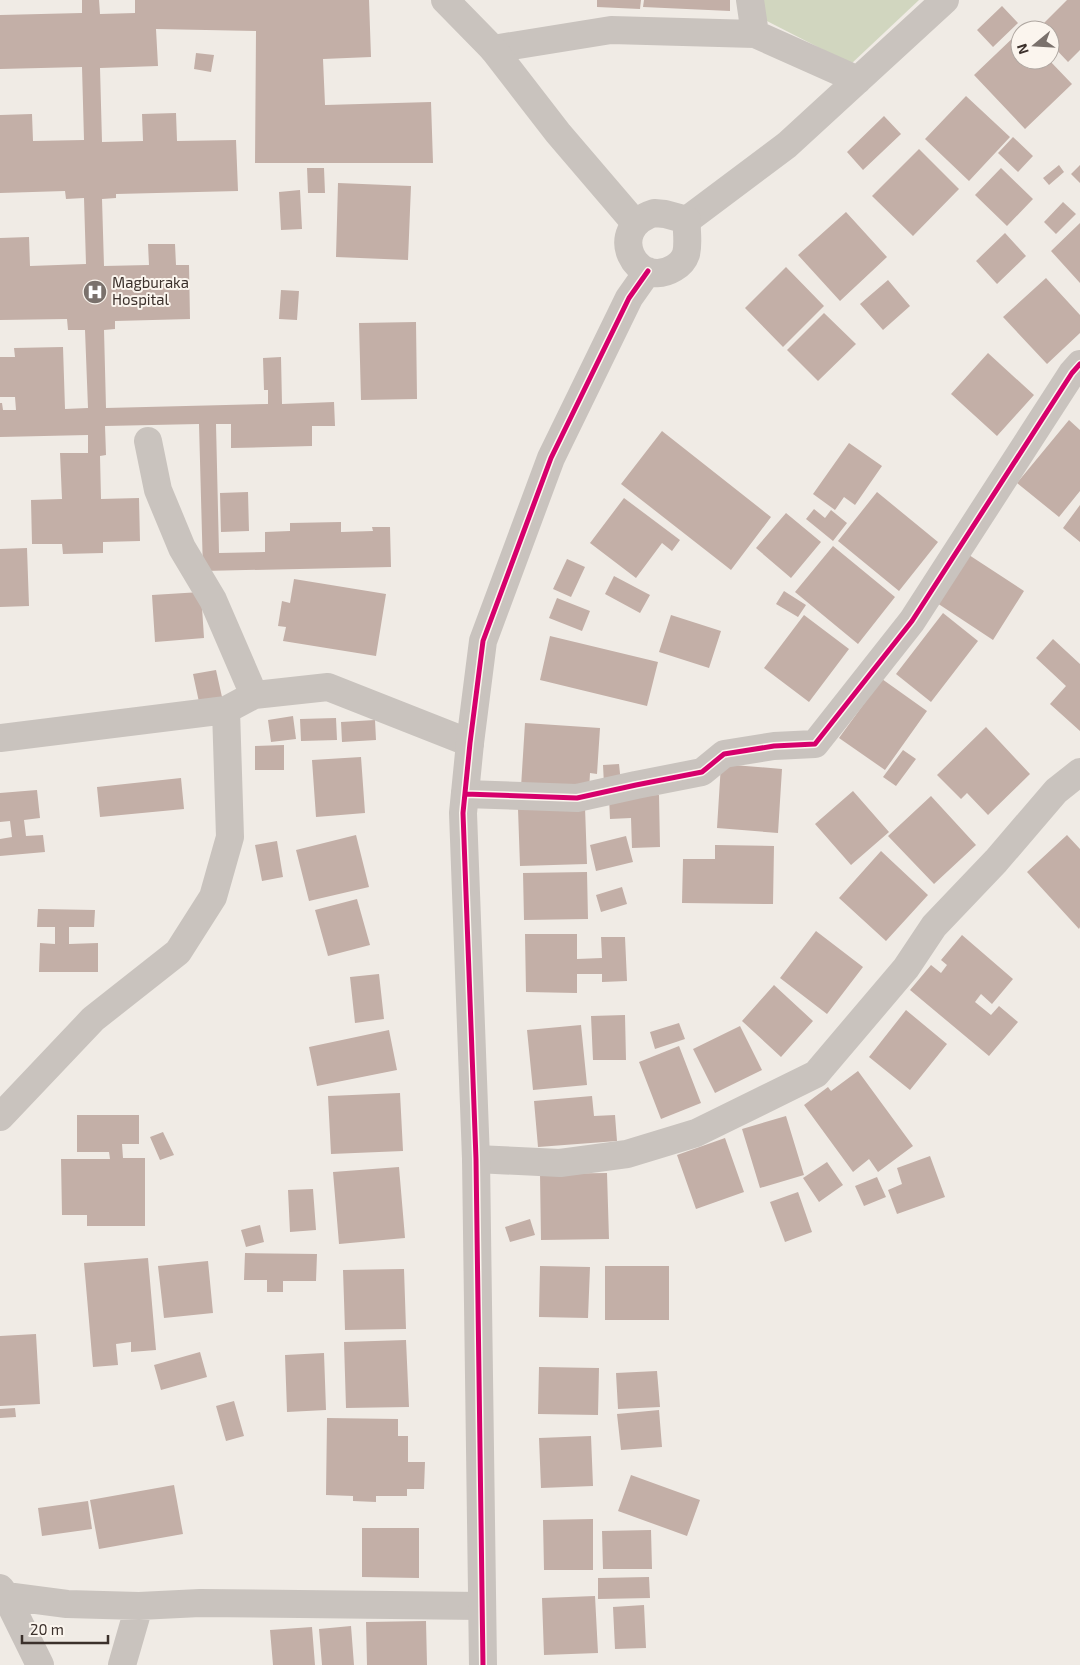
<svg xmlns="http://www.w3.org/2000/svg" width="1080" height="1665" font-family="'Exo 2',sans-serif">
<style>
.green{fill:#d1d6bf}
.building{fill:#c3afa7}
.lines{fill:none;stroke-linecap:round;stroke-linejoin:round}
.minor{stroke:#c9c3be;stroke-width:28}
.tertiary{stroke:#c9c3be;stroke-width:28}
.cycleway-casing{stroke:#fbf5ee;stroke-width:8}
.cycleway{stroke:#d6006c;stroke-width:5}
.labels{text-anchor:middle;stroke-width:4;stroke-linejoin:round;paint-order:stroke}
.poi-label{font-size:15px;fill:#3b302b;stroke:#fbf5ee;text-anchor:start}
</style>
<rect width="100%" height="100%" fill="#f0ebe5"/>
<path class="green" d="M762 0H919L851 64 759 17Z"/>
<path class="building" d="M82 0H99L100 14 135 13V0H369L371 57 323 59 325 105 431 102 433 163H255L256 31 156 29 158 66 100 68 102 142 143 141 142 114 176 113 177 141 236 140 238 191 116 194V198L102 199 104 266 149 265 148 244H175L176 265H189L190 319 115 321V329L104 330 106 408 268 404V390H264L263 358 281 357 282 404 334 402 335 426H312V446L231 448V424H216L219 553 265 552V532L290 531V523L341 522V532L373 531 372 527H390L391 567 203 571 199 424 105 426 106 455 100 456 101 499 139 498 140 541 103 542V553L63 554 62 544H32L31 500 62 499 60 453H88V435L0 437V403H2L3 410H16L15 397H0V357H15L14 348 63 347 65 409 88 408 85 330H68L67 319 0 320V238L29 237 30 266 86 264 84 198 66 199 65 191 0 193V115L32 114 33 141 84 140 82 67 0 69V15L82 13Z
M597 0H641L640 9 597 7Z
M644 0H730V11L643 7Z
M1067 0H1080V50L1068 62 1050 43V30H1037Z
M1002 6 1018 23 993 47 977 30Z
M1020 31V60H1049L1072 84 1025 129 974 75Z
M196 53 214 55 211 72 194 69Z
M966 96 1010 137 969 181 925 139Z
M884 116 901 134 863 170 847 152Z
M1013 137 1033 156 1018 172 998 153Z
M919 149 959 189 913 236 872 196Z
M1059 165 1064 172 1049 185 1043 178Z
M1080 165V183L1071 174Z
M307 168H324L325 193H308Z
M1001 168 1033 199 1007 226 975 195Z
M338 183 411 186 408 260 336 257Z
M300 190 302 229 281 230 279 192Z
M1063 202 1076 214 1056 234 1044 222Z
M846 212 887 257 840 301 798 255Z
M1080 223V283L1051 251Z
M1005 233 1026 256 997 284 976 261Z
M786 267 824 306 783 347 745 308Z
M1046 278 1080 315V333L1047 364 1003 317Z
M888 280 910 306 883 330 860 304Z
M281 290 299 291 297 320 279 319Z
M824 313 856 344 818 381 787 350Z
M416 322 417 399 361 400 359 323Z
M988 353 1034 395 997 436 951 394Z
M1069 420 1080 430V491L1059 517 1017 483Z
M662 431 771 517 731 570 621 484Z
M849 443 882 466 855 505 844 497 835 510 813 494Z
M248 492 249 531 221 532 220 493Z
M877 492 938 542 899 591 838 541Z
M624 498 680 540 672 551 662 543 636 578 590 543Z
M1080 505V542L1063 528Z
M814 509 825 518 831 510 847 523 833 541 806 519Z
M786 513 821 542 791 578 756 548Z
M833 546 895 597 858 644 795 592Z
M27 548 29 606 0 607V549Z
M969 555 1024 591 993 640 937 603Z
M567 559 585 567 571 597 553 589Z
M614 576 650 595 640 613 605 594Z
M294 579 386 594 376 656 283 641 286 627 278 626 282 601 290 603Z
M784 591 806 605 798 617 776 604Z
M201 592 204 638 155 642 152 595Z
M557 598 590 611 582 631 549 618Z
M943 613 978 641 931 702 896 674Z
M671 615 721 631 709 668 659 652Z
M804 615 849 649 809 702 764 668Z
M550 636 658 662 647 706 540 680Z
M1053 639 1080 664V731L1050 704 1066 686 1036 658Z
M216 670 222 697 199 702 193 674Z
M882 679 927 711 885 770 839 738Z
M293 716 296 739 271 742 268 720Z
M336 718 337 740 301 741 300 719Z
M375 720 376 740 342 742 341 722Z
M525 723 600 728 597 774 590 773 589 791 521 787Z
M986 727 1030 774 988 815 967 793 961 799 937 775Z
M284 745V770H255V746Z
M903 750 916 759 896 786 883 777Z
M361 757 365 813 316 817 312 760Z
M619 764 621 783 604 785 603 765Z
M721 764 782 769 778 833 717 828Z
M181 778 184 809 100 817 97 787Z
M37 790 40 818 24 820 26 836 43 835 45 852 0 856V839L12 837 10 821 0 822V793Z
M853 791 889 832 851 865 815 824Z
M659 795 660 847 632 848 631 818 610 819 609 797Z
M931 796 976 845 934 884 888 836Z
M585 807 587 864 520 866 518 809Z
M356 835 369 887 309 901 296 850Z
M1067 835 1080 849V927L1079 929 1027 872Z
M626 836 633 862 596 871 590 845Z
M277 841 283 877 262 881 255 845Z
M715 845 774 846 773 904 682 903 683 859H715Z
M881 851 928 895 886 941 839 898Z
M587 872 588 919 524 920 523 873Z
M622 887 627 904 601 912 596 895Z
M357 899 370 945 328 956 315 910Z
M38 909 95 910 94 927H69V944L98 943V972H39L40 943 55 944V927H37Z
M816 931 863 967 827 1014 780 978Z
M525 934H577V959L602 958 601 937H625L627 981 602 982V974H577V993L526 992Z
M962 935 1013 979 992 1004 981 994 975 1002 991 1015 999 1006 1018 1022 989 1056 910 990 931 965 941 973 947 965 941 960Z
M379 974 384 1019 355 1023 350 977Z
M774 985 813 1021 781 1057 742 1021Z
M906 1010 947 1044 910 1090 869 1057Z
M625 1015 626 1060H593L591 1016Z
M679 1023 685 1039 655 1049 650 1032Z
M581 1025 587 1085 533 1090 527 1030Z
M740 1026 762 1070 715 1093 693 1049Z
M389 1030 397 1070 317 1086 309 1047Z
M679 1046 701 1103 661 1119 639 1062Z
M858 1071 913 1146 878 1172 869 1159 853 1172 804 1105 828 1087 831 1091Z
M400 1093 403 1151 331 1154 328 1096Z
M592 1096 594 1116 615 1115 617 1141 538 1147 534 1101Z
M77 1115H139V1144H122L123 1158H145V1226H87V1215H62L61 1159H110L109 1152H77Z
M786 1116 804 1175 760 1188 742 1129Z
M163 1132 174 1155 160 1160 150 1137Z
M725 1138 744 1192 696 1209 677 1155Z
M930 1156 945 1197 897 1214 888 1190 902 1184 897 1168Z
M827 1162 843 1185 819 1202 803 1178Z
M399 1167 405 1238 339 1244 333 1172Z
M607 1173 609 1239 541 1240 540 1174Z
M877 1177 886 1197 864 1206 855 1186Z
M313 1189 316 1230 290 1232 288 1190Z
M798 1192 812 1232 785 1242 770 1202Z
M530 1219 535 1235 510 1242 505 1227Z
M260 1225 264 1242 246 1247 241 1230Z
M245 1253 317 1254 316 1281H283V1292H267V1280H244Z
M148 1258 156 1350 131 1352V1342L116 1344 118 1365 93 1367 84 1263Z
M208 1261 213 1313 164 1318 158 1266Z
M540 1266 590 1267 588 1318 539 1317Z
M605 1266H669V1320H605Z
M404 1269 406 1329 345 1330 343 1270Z
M36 1334 40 1404 0 1406V1336Z
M406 1340 409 1407 346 1408 344 1342Z
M200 1352 207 1377 161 1390 154 1365Z
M324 1353 326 1410 287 1412 285 1355Z
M539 1367 599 1368 598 1415 538 1414Z
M657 1371 660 1407 618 1409 616 1373Z
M234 1401 244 1436 226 1441 216 1406Z
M15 1408 16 1417 0 1418V1409Z
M659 1410 662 1447 621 1450 617 1414Z
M327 1418 398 1419V1436H408V1462H425L424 1489H407V1496H376V1502L353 1501V1496L326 1495Z
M591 1436 593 1486 541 1488 539 1438Z
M631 1475 700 1500 687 1536 618 1511Z
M174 1485 183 1534 99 1549 90 1500Z
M88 1501 92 1529 42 1536 38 1508Z
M593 1519V1570H544L543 1520Z
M362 1528H419V1578L362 1577Z
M651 1530 652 1569H603L602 1531Z
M649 1577 650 1598 598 1599V1578Z
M595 1596 598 1653 544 1655 542 1598Z
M644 1605 646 1648 615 1649 613 1607Z
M426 1621 427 1665H367L366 1622Z
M351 1626 354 1665H322L319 1629Z
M312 1627 315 1665H273L270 1630Z"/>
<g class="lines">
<path class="minor" d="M750 0 755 34
M493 49 611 30 755 34 858 80
M687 220 787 145 945 0
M148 441 158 490 182 548 213 600 254 695
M0 738 226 710 254 695 328 687 470 743
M465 794 577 798 636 785 702 772 724 754 774 746 815 744 912 621 1072 373 1080 364
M0 1117 93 1019 178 952 213 897 230 837 226 710
M476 1159 560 1163 627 1154 696 1133 816 1074 906 968 934 926 996 861 1056 791 1080 772
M0 1588 6 1596 40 1665
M6 1596 67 1604 139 1606 200 1603 482 1606
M122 1665 139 1606"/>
<path class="tertiary" d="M445 0 493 49 558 133 635 223
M654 213 665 214 687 220C686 231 689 243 686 254 684 260 679 265 674 268 636 291 604 229 654 213Z
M483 1665 476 1159 463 813 470 743 483 641 551 458 629 298 648 271"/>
<g class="cycleway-casing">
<path id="cycleway" d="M465 794 577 798 636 785 702 772 724 754 774 746 815 744 912 621 1072 373 1080 364
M483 1665 476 1159 463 813 470 743 483 641 551 458 629 298 648 271"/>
</g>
<use href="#cycleway" class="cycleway"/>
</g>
<defs>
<g id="hospital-disc" transform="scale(1.25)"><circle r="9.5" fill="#7a716c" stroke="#fbf5ee"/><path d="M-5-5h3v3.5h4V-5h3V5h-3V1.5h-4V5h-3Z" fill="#fff"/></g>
</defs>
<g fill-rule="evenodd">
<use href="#hospital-disc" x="95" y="292"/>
</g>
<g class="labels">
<g class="poi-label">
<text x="112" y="288">Magburaka<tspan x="112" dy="17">Hospital</tspan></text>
</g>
</g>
<g transform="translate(1035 45) rotate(252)"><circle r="24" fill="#fbf5ee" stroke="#aea6a0"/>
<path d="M0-4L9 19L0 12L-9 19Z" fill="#7a716c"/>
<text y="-8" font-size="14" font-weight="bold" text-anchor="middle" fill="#3b302b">N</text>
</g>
<path d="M22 1635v8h86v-8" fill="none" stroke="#3b302b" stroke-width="2.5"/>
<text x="30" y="1635" font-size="15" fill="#3b302b" stroke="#fbf5ee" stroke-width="4" paint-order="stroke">20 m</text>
</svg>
